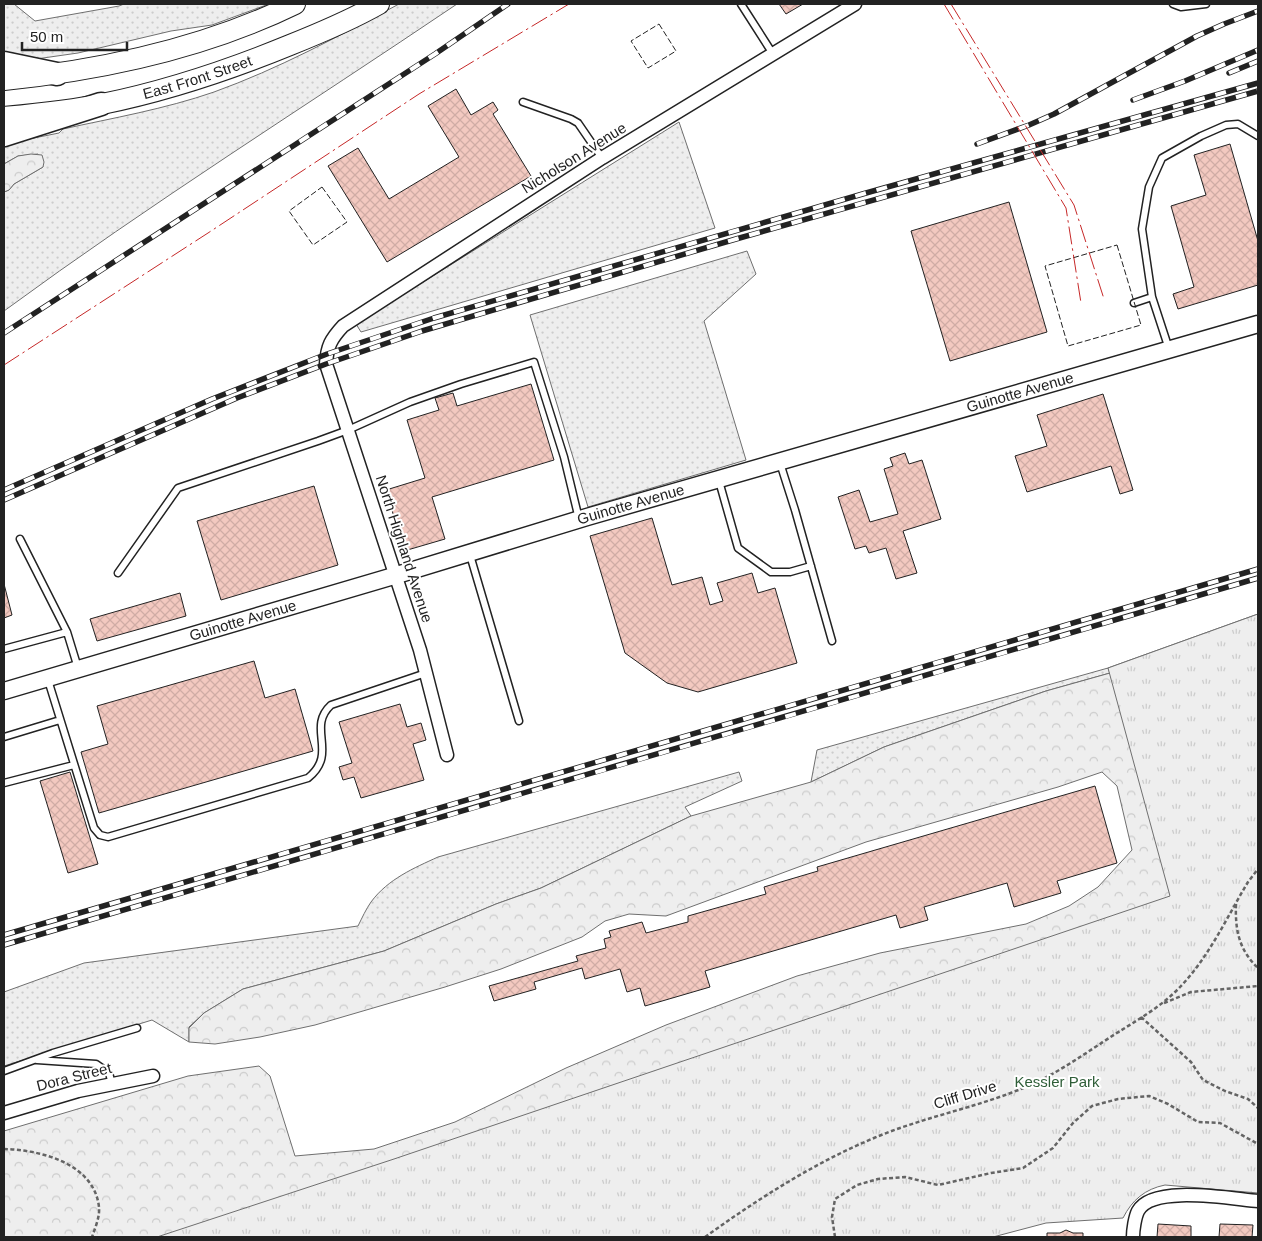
<svg xmlns="http://www.w3.org/2000/svg" width="1262" height="1241" font-family="Arial,sans-serif">
<style>
.grass{fill:url(#grass-dots);stroke:#6f6f6f}
.forest{fill:url(#forest-crowns);stroke:#6f6f6f}
.park{fill:url(#park-tufts);stroke:#6f6f6f}
.building{fill:url(#building-cross-hatch);stroke:#222}
.lines{fill:none;stroke-linecap:round;stroke-linejoin:round}
.service-casing{stroke:#222;stroke-width:9}
.minor-casing{stroke:#222;stroke-width:15}
.tertiary-casing{stroke:#222;stroke-width:19}
.primary-casing{stroke:#222;stroke-width:22}
.motorway-casing{stroke:#222;stroke-width:25}
.path{stroke:#646464;stroke-width:2.5;stroke-dasharray:4 2.5;stroke-linecap:butt}
.service{stroke:#fff;stroke-width:6}
.minor{stroke:#fff;stroke-width:12}
.tertiary{stroke:#fff;stroke-width:16}
.primary{stroke:#fff;stroke-width:20}
.motorway{stroke:#fff;stroke-width:22}
.rail-casing{stroke:#222;stroke-width:5.5}
.rail{stroke:#fff;stroke-width:4;stroke-dasharray:11;stroke-linecap:butt}
.fence{stroke:#222;stroke-width:1;stroke-dasharray:6 2.5;stroke-linecap:butt}
.power{stroke:#c62828;stroke-width:1;stroke-dasharray:18 4 2.5 4;stroke-linecap:butt}
.labels{text-anchor:middle;stroke-width:4;stroke-linejoin:round;paint-order:stroke}
.street-label{font-size:15px;fill:#222;stroke:#fff}
.park-label{font-size:15px;fill:#2f5e38;stroke:#fff}
</style>
<defs>
<pattern id="grass-dots" width="8" height="8" patternUnits="userSpaceOnUse" patternTransform="scale(1.25)"><rect width="8" height="8" fill="#eee"/><path d="M2 2h.1M6 6h.1" fill="none" stroke="#ccc" stroke-width="1.8" stroke-linecap="round"/></pattern>
<pattern id="forest-crowns" width="20" height="18" patternUnits="userSpaceOnUse" patternTransform="scale(1.25)"><rect width="20" height="18" fill="#eee"/><path d="M2 6a3 3 0 1 1 6 0M12 15a3 3 0 1 1 6 0" fill="none" stroke="#ccc"/></pattern>
<pattern id="park-tufts" width="24" height="20" patternUnits="userSpaceOnUse" patternTransform="scale(1.25)"><rect width="24" height="20" fill="#eee"/><path d="M3 7l-1-3M5 7V3M7 7l1-3M15 17l-1-3M17 17v-4M19 17l1-3" fill="none" stroke="#ccc"/></pattern>
<pattern id="building-cross-hatch" width="8" height="8" patternUnits="userSpaceOnUse" patternTransform="scale(1.25)"><rect width="8" height="8" fill="#f3c9c0"/><path d="M0 0l8 8M0 8l8-8" fill="none" stroke="#d0aca5"/></pattern>
</defs>
<rect width="100%" height="100%" fill="#fff"/>
<path class="grass" d="M4 4H14L35 21 119 6 124 4H269L212 25 171 31 78 53 29 60 4 53Z
M399 4H457C306 106 151 203 4 311V192L9 190 14 184 43 167 38 154 18 156 4 164V144L59 133 63 129C113 118 165 109 214 92 278 69 339 36 399 4Z
M679 122 715 228 361 332 356 324Z
M747 251 756 274 704 321 746 460 588 507 530 315Z
M1108 668 1110 673 1046 691 884 747 811 782 817 750Z
M739 772 742 781 685 807 691 816 541 888 496 904 384 951 243 989 204 1013 189 1027V1042L152 1020 4 1066V992L84 963 358 926C362 918 366 909 371 902 388 879 414 868 438 857Z"/>
<path class="forest" d="M31 154 42 155 44 162 43 167 14 184 9 190 4 192V164L18 156Z
M1258 614 1211 1176 994 1199 999 1237H4V1131L188 1076 259 1066 270 1076 295 1156 374 1149 455 1122 566 1068 666 1025 797 976 880 953 1026 924 1069 906 1098 887 1132 850 1117 786 1102 772 1058 787 866 842 666 916 629 914 605 921 582 937 501 969 445 987 315 1025 260 1037 215 1044 189 1042V1028L204 1013 243 989 384 951 496 904 541 888 691 816 811 782 884 747 1046 691 1110 673 1108 668Z"/>
<path class="park" d="M1258 614V1193L1165 1185C1145 1189 1132 1200 1123 1218L1046 1223 993 1237H157L394 1159 1170 896 1108 668Z"/>
<path class="building" d="M779 4H803L786 14Z
M456 89 471 115 493 102 498 110 493 114 531 176 387 262 328 166 358 148 389 199 459 157 428 106Z
M1230 144 1258 241V285L1178 309 1173 294 1194 287 1171 206 1206 195 1194 155Z
M1009 202 1047 332 950 361 911 231Z
M531 384 554 460 432 497 445 539 404 551 386 490 425 478 407 420 439 410 435 398 453 393 457 406Z
M1103 394 1133 490 1120 494 1111 466 1027 492 1015 456 1047 446 1037 415Z
M905 453 909 464 922 460 941 519 903 531 917 573 896 579 886 548 869 553 866 546 855 549 838 497 859 490 870 522 898 514 884 469 893 466 890 458Z
M314 486 338 565 221 600 197 521Z
M652 518 672 585 702 577 710 605 723 601 717 583 752 573 758 593 775 588 797 663 698 692 667 683 625 653 590 536Z
M4 584 12 615 4 618Z
M180 593 186 616 97 641 90 619Z
M254 661 265 698 295 689 313 751 99 813 81 752 108 744 97 706Z
M400 704 407 727 421 723 426 740 413 744 424 780 361 798 354 777 343 780 339 767 352 763 339 722Z
M70 772 98 864 68 873 40 781Z
M1095 786 1117 863 1057 881 1061 893 1014 907 1007 883 924 907 928 920 900 928 896 915 705 971 710 987 645 1006 640 988 627 992 620 969 585 979 582 968 534 982 536 989 494 1001 489 986 578 961 576 956 606 948 604 939 611 937 609 931 642 922 646 933 688 922V916L766 894 764 887 818 871 817 867Z
M1158 1224 1191 1226V1237H1157Z
M1220 1224 1253 1225 1252 1237H1219Z
M1066 1230 1073 1233H1083V1237H1047V1233H1060Z"/>
<g class="lines">
<g class="service-casing">
<path id="service" d="M741 4 773 54
M1173 4 1181 7 1206 4
M523 102 571 119 578 123 602 158
M1152 297 1142 229 1149 187 1162 158 1201 136 1226 125 1238 124 1258 136
M1134 303 1152 297 1169 349
M780 463 795 510 832 641
M719 481 738 548 771 572H790L811 566
M20 539 67 632
M470 555 519 721
M118 573 178 488 318 441 348 430 410 402 461 384 534 362 564 457 579 519
M4 649 67 632 78 668
M48 680 94 828 100 835 108 837 308 778C339 753 306 728 331 705L426 673
M4 737 60 720
M4 783 74 765
M37 1060 96 1064 109 1073 112 1084
M4 1071 53 1053 137 1028"/>
</g>
<g class="minor-casing">
<path id="minor" d="M447 755 420 650 326 364C327 346 331 339 343 326L602 158 855 4
M4 1113 78 1091 153 1076
M1133 1237C1133 1230 1135 1217 1138 1211 1152 1184 1232 1199 1258 1201"/>
</g>
<g class="tertiary-casing">
<g id="tertiary">
<path id="s1" d="M4 691 397 575 587 517 1258 324"/>
</g>
</g>
<g class="primary-casing">
<g id="primary">
<path d="M4 80C103 70 205 48 295 4"/>
<path id="s2" d="M4 117C36 114 69 111 102 104 166 91 229 70 290 45 320 33 351 20 379 4"/>
</g>
</g>
<g class="motorway-casing">
<path id="motorway" d="M4 63 57 74
M4 135 101 104"/>
</g>
<path class="path" d="M1236 904C1235 930 1239 950 1258 968
M1164 1003 1191 992 1258 986
M1141 1017 1191 1062 1203 1080 1225 1091 1248 1099 1258 1108
M4 1149C40 1150 94 1163 99 1207 100 1217 95 1228 92 1237
M705 1237C758 1199 814 1163 874 1138 928 1115 987 1106 1039 1081 1067 1067 1093 1048 1120 1031 1141 1018 1163 1005 1180 987 1209 957 1227 917 1248 882L1258 869
M835 1237 832 1217 835 1199 857 1185 878 1179 905 1177 938 1185 991 1173 1023 1168 1053 1148 1073 1123 1092 1106 1118 1099 1149 1096 1168 1104 1198 1122 1220 1123 1258 1144"/>
<use href="#service" class="service"/>
<use href="#minor" class="minor"/>
<use href="#tertiary" class="tertiary"/>
<use href="#primary" class="primary"/>
<use href="#motorway" class="motorway"/>
<g class="rail-casing">
<path id="rail" d="M1229 73 1258 61
M1133 100 1185 81 1258 50
M977 144 1029 125 1054 114 1197 36 1224 24 1258 11
M4 333 435 54 508 4
M4 490 212 399 327 354 434 318 866 193 1258 83
M4 500 237 398 326 364 422 331 736 239 1258 91
M4 935 1258 569
M4 945C422 823 840 701 1258 578"/>
</g>
<use href="#rail" class="rail"/>
<path class="fence" d="M659 24 676 51 648 68 631 41Z
M322 187 347 222 313 245 289 211Z
M1117 245 1141 325 1068 346 1045 266Z"/>
<path class="power" d="M944 4 1066 208 1081 303
M951 4 1074 205 1104 299
M4 365 208 233 419 94 569 4"/>
</g>
<g class="labels">
<g class="street-label">
<text dy="5" stroke="none"><textPath href="#s2" startOffset="198">East Front Street</textPath></text>
<text transform="translate(574 158) rotate(-32)" y="5">Nicholson Avenue</text>
<text dy="5" stroke="none"><textPath href="#s1" startOffset="1059">Guinotte Avenue</textPath></text>
<text dy="5" stroke="none"><textPath href="#s1" startOffset="654">Guinotte Avenue</textPath></text>
<text transform="translate(404 549) rotate(72)" y="5">North Highland Avenue</text>
<text dy="5" stroke="none"><textPath href="#s1" startOffset="249">Guinotte Avenue</textPath></text>
<text transform="translate(74 1077) rotate(-14)" y="5">Dora Street</text>
<text transform="translate(965 1095) rotate(-17)" y="5">Cliff Drive</text>
</g>
<g class="park-label">
<text x="1057" y="1087">Kessler Park</text>
</g>
</g>
<rect width="1262" height="1241" fill="none" stroke="#222222" stroke-width="10"/>
<path d="M22 42v8h105v-8" fill="none" stroke="#222222" stroke-width="2.5"/>
<text x="30" y="42" font-size="15" fill="#222222" stroke="#ffffff" stroke-width="4" paint-order="stroke">50 m</text>
</svg>
